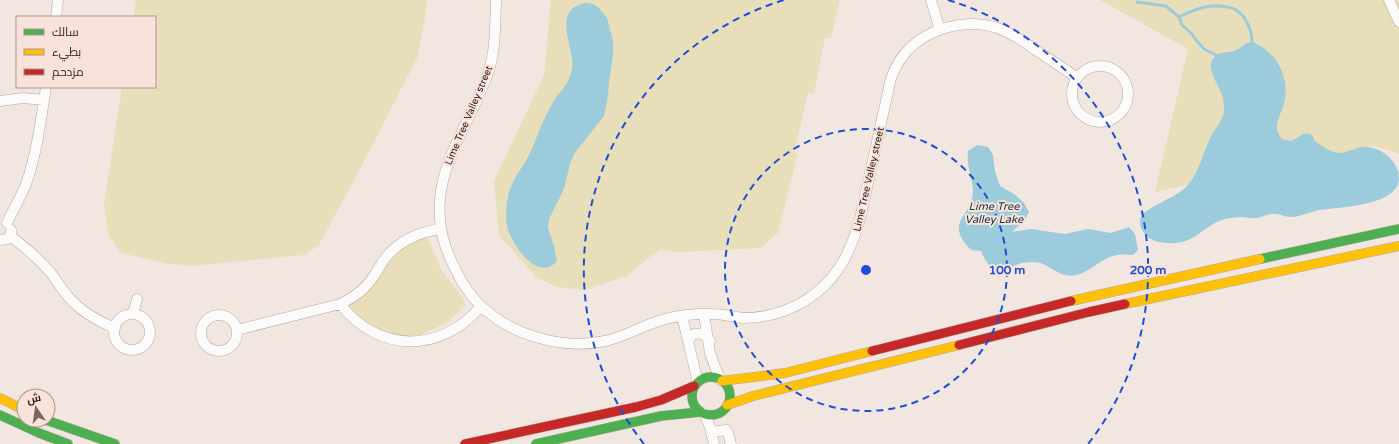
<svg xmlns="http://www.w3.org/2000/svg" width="1399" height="444" font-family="'Varela Round',Cairo,sans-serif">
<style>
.green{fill:#e8deba}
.water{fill:#9cccdb}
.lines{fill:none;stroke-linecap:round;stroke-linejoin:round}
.stream{stroke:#9cccdb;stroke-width:3}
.street-casing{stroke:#b7a7a2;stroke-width:11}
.fast-casing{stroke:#b7a7a2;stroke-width:10}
.slow-casing{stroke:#b7a7a2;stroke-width:10}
.jam-casing{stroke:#b7a7a2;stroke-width:10}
.street{stroke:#fdfbfa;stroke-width:10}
.fast{stroke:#4caf50;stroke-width:9}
.slow{stroke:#ffc107;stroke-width:9}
.jam{stroke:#c62828;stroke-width:9}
.ring{fill:none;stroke:#1d4ed8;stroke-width:2;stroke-dasharray:7 5}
.labels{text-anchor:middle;stroke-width:4;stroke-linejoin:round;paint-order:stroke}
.street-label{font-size:10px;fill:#37221b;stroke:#f9e2da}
.water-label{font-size:11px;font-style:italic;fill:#133641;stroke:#f9e2da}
.centre{fill:#1d4ed8;stroke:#f9e2da;stroke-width:2}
.ring-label{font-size:12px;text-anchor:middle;font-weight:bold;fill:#1d4ed8;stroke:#f9e2da;stroke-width:4;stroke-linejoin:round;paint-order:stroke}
</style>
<rect width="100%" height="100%" fill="#f2e6e1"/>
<path class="green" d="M136 0H426L427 5 418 56 358 173 319 245 305 255 191 266 169 264 121 253 108 234 104 204 122 87H155V17H134Z
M551 0H840L831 38H825L814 93H808L794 153H798L778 233 761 248 677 252 660 249 627 276 584 290 556 287 535 276 499 235 494 181 544 75Z
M1100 0H1399V154L1375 146 1155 192 1188 49Z
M427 236 442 271 463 298 465 306 448 322 421 335 399 338 371 333 341 303 361 289 397 248Z"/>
<path class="water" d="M586 3 593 4 599 8 607 18 613 41V55L609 82 608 96 604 116 574 154 570 164 564 189 549 219 548 228 554 246 557 261C538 283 514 246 508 230 505 220 506 207 508 197 511 179 524 167 531 151 538 135 543 119 552 104 557 94 567 87 570 76 572 71 573 64 572 58 569 39 555 8 586 3Z
M1252 42C1275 50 1289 75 1285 99 1283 113 1270 126 1282 139L1291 141C1299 138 1303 130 1312 135L1314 140 1316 142C1323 146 1331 153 1339 153 1348 153 1355 147 1364 147 1380 146 1399 161 1399 178 1399 206 1339 207 1319 210 1310 212 1300 217 1291 217 1284 217 1278 213 1272 214 1267 214 1262 217 1257 218 1251 219 1246 217 1241 217 1235 217 1230 218 1225 219 1202 225 1197 245 1167 243 1156 243 1145 238 1141 228 1140 224 1139 219 1142 215 1150 206 1174 198 1185 188 1201 173 1203 148 1214 131 1218 125 1223 119 1224 111 1224 106 1224 100 1222 95 1218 83 1202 65 1217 55 1223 51 1230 53 1236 50 1243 47 1243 43 1252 42Z
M977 145 988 147 993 155 995 171 1000 186 1014 194 1024 203 1029 212 1026 218 1012 232 1031 229 1065 234 1088 229 1111 233 1129 227 1135 234 1138 250 1133 255C1128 255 1123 254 1118 255 1102 257 1092 271 1077 275 1058 279 1051 263 1034 262 1031 262 1026 262 1022 263 1013 265 1007 272 996 269 988 267 984 258 981 251L971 250C943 221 972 218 973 191 973 177 966 167 968 151Z"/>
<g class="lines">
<path class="stream" d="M1137 2 1166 6 1179 17C1187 13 1196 9 1205 7 1212 5 1230 6 1236 10 1246 16 1252 31 1252 42
M1179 17 1182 25 1191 33 1196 40 1204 49 1216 55"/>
<g class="street-casing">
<path id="street" d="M496 0C495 24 496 50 488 73 468 131 424 178 445 245 453 267 465 291 482 307 514 336 563 350 605 341 629 336 649 321 674 317 686 315 700 313 712 314 723 314 733 317 743 318 781 318 818 300 839 268 849 254 855 236 860 219L891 78C895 68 900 58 908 50 932 25 974 17 1005 31 1015 36 1025 42 1034 49 1048 58 1063 68 1077 78
M931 0 940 30
M1389 0 1399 22
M56 17 58 0
M1072 94a28 28 0 1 1 56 0a28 28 0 1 1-56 0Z
M0 101 23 98 44 100
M7 223C13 210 21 197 26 184 37 153 41 119 46 87
M10 236C25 247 39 259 51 273 58 283 65 294 73 302 85 314 100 322 115 328
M0 240 8 239 11 233V230
M340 304C378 353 441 354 481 306
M133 314 137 299
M704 314 710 353 720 380
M114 332a18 18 0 1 1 36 0a18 18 0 1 1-36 0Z
M201 333a18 18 0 1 1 36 0a18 18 0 1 1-36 0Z
M682 316 696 374 697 383
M237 330 340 304C353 298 365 290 373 277 377 272 380 266 383 261 397 242 418 232 441 229
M688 341 692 335C700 331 705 335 710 341
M704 413 710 427 714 444
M711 432 726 430 728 433 731 444"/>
</g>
<g class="fast-casing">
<path id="fast" d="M1260 259 1399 229
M692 396a19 19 0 1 1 38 0a19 19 0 1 1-38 0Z
M0 415 39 433 68 444
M46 420 115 444
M536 444 661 416 700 412"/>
</g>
<g class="slow-casing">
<path id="slow" d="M1071 301 1260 259
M1125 304 1399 246
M722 381 785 373 872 351
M0 398 24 410
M727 405 753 396 959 345"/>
</g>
<g class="jam-casing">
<path id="jam" d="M959 345 1089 312 1125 304
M872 351 1071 301
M465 444 636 407 661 400 694 386"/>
</g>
<use href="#street" class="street"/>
<use href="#fast" class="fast"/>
<use href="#slow" class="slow"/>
<use href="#jam" class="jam"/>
</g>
<g class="ring">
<circle cx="866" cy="270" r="141"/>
<path d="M644 444A282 282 0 0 1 784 0M948 0A282 282 0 0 1 1088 444"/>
</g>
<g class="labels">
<g class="street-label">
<text transform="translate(468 115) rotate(-67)" y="4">Lime Tree Valley street</text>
<text transform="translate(868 179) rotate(-77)" y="4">Lime Tree Valley street</text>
</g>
<g class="water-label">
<text x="994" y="210">Lime Tree<tspan x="994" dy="13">Valley Lake</tspan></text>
</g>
</g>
<circle cx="866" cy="270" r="6" class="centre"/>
<g class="ring-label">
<text x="1007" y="274">100 m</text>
<text x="1148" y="274">200 m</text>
</g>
<rect x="16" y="16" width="140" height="72" fill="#f9e2da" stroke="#ab958e"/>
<rect x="24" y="29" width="20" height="6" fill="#4caf50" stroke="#ab958e"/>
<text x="52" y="36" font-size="12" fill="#37221b">سالك</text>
<rect x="24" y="49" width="20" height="6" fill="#ffc107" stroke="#ab958e"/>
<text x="52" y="56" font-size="12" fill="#37221b">بطيء</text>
<rect x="24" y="69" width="20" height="6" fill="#c62828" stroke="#ab958e"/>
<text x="52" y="76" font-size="12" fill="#37221b">مزدحم</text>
<g transform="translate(36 408) rotate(347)"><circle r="19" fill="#f9e2da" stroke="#ab958e"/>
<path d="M0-3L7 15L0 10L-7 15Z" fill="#786760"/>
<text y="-6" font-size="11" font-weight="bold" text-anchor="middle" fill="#37221b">ش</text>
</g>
</svg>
